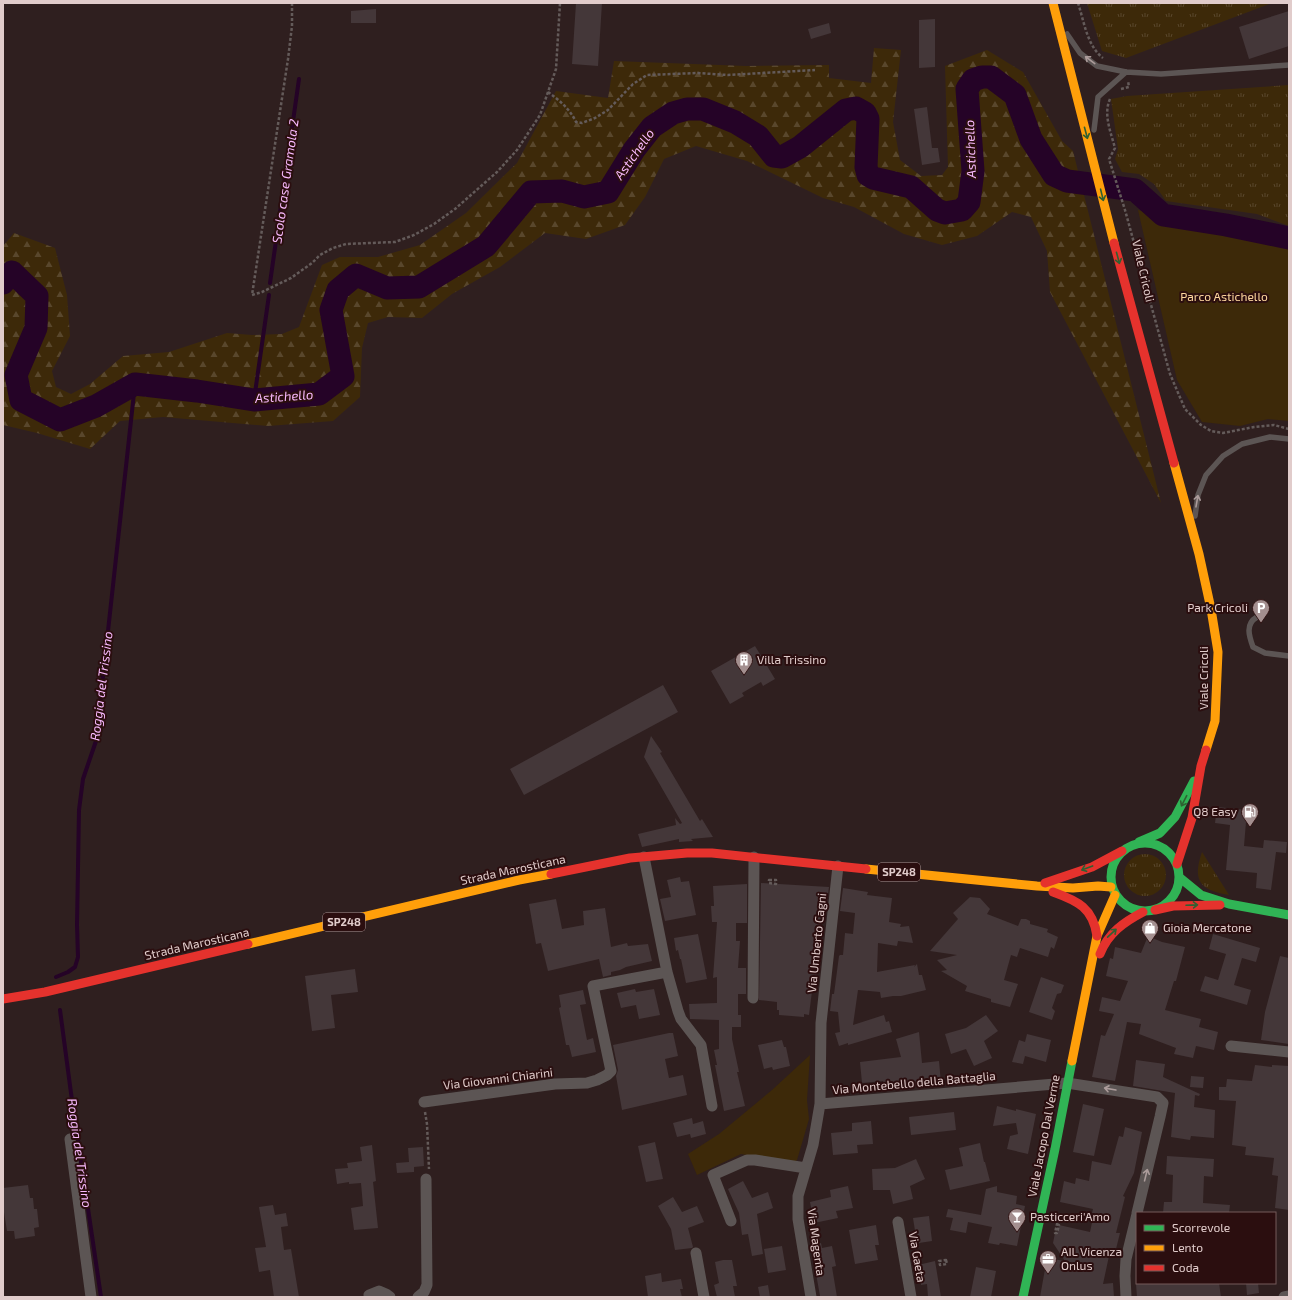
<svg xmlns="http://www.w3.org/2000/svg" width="1292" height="1300" font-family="'Exo 2',sans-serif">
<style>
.grass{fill:url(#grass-tufts)}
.forest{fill:url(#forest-firs)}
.green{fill:#3d2909}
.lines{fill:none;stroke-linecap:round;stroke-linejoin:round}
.stream{stroke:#250327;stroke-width:4}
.river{stroke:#250327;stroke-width:23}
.building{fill:#443739}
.path{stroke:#645b5a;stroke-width:2.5;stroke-dasharray:3 2;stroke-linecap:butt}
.lane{stroke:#5c5554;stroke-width:5.5}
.street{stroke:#5c5554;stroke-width:11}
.fast{stroke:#30b455;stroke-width:9}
.slow{stroke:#ff9f0a;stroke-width:9}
.jam{stroke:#e5322d;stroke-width:9}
.oneway{stroke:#ac9c9b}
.oneway2{stroke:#2e6132}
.labels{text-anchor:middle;stroke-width:4;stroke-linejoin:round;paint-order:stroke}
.shield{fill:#2b0e0f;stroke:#aa9393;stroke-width:1}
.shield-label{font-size:11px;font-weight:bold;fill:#e1cccb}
.street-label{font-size:12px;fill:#e1cccb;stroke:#2b0e0f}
.park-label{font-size:12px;fill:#fed79e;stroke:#2b0e0f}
.poi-label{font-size:12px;fill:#e1cccb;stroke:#2b0e0f;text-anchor:start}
.water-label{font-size:13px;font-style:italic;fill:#f9bafe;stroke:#2b0e0f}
</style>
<defs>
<pattern id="grass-tufts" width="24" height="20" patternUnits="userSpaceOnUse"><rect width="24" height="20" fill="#3d2909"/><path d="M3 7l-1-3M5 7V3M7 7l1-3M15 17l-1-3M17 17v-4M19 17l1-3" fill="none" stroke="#59472c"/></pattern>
<pattern id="forest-firs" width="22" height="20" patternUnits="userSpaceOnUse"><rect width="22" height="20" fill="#3d2909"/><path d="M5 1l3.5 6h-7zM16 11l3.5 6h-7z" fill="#59472c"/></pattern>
</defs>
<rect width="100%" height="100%" fill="#2f1f1f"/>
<path class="grass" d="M1087 3H1272L1126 58 1102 51Z
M1289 85V226L1257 214 1166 201 1154 184 1139 174 1122 172 1115 159 1118 149 1111 99 1127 96Z
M1202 852 1229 895C1200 890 1192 881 1202 852Z
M1124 875a21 21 0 1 1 42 0a21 21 0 1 1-42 0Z"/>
<path class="forest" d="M874 48 901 50 893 122 900 160 921 176 942 175 948 167 945 66 987 50 1023 72 1062 141 1073 151 1161 503 1050 292 1047 251 1031 217 1012 212 977 236 942 245 904 234 854 207 823 198 747 161 696 146 664 159 645 197 625 225 586 239 545 233 500 267 452 294 422 318 388 317 368 323 362 348 360 397 333 421 268 426 163 417 120 421 90 449 37 433 3 425V246L14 233 55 248 67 295 70 336 52 371 56 387 71 394 90 384 123 356 169 352 227 333 252 335 282 334 299 327 322 265 340 257H378L420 245 466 213 517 163 556 91 608 98 614 61 746 66 829 65V78L871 83Z"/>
<path class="green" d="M1138 210 1181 221 1289 245V421L1268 419 1240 426 1202 422 1177 380Z
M810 1055 807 1100 809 1119 797 1160 793 1163 741 1154 697 1175 688 1154 719 1134 772 1090Z"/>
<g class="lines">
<path class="stream" d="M270 283 299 79
M254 400 269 295
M56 977 68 972 75 967 78 957 77 925 79 810 83 779 96 741 135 384
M60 1010 71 1093 101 1297"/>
<path class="river" d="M3 283 12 272 37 296 36 328 16 375 21 400 60 420 96 406 135 384 197 391 254 400 319 394 343 376 331 310 338 290 356 275 387 288 419 287 486 246 531 192 562 191 584 197 608 192 634 150 652 127 673 113 687 109H703L735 122 758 136 774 156 782 157 800 147 846 110 856 108 865 113 868 119 866 167 868 175 873 178 911 187 937 210 945 213 962 210 969 202 973 171 967 89 973 80 982 77H991L1015 95 1031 139 1054 175 1067 181 1135 190 1163 215 1226 225 1289 238"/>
</g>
<path class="building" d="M576 3H602L598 66 572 64Z
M376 9V23H351V11Z
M1289 11V46L1249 59 1239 27Z
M935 19V67L919 68V20Z
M829 23 831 33 811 39 808 29Z
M927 107 932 148H938L940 162 922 165 914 109Z
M755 646 775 679 763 686 761 682 742 693 744 696 730 704 711 671Z
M663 685 678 712 524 795 510 769Z
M651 736 662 752 660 753 700 821 702 819 713 837 691 839 693 841 679 842V839L642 847 638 834 676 825 675 818 680 824 682 823 644 757Z
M1217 807 1247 810 1244 846 1263 848 1264 840 1287 842 1286 853 1276 852 1271 890 1256 888 1257 873 1226 870 1230 825 1215 823Z
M680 877 681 882 689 881 696 915 665 921 660 899 671 897 667 880Z
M761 883 829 887 826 909 823 908V914H821L816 983H813L809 1015 804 1014V1017L779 1015V1010H777V1002L759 1000Z
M747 884V923H736V941H740L738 968H746V994H738V1015H741V1027H732V1039L739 1072H737L745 1106 724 1111 715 1065H717L714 1050 719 1049V1020L690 1019 689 1004 717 1003V977L713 978 717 922H712L711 906H714L713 886Z
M843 888 868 892 867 895 892 898 889 922 901 924 900 927 909 926 913 943 898 941 897 946 878 943 877 972 915 965 914 967 917 964 919 975H922L926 990 901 996H893L881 998 880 992 858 990 853 1025 884 1015 886 1022 889 1021 892 1032 848 1045V1043L839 1046 835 1033 840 1032 838 1012 830 1011 832 994H834L839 956 840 955H843L845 933 853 934 855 913 840 911Z
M970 897 980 898 990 909 987 914 1018 926 1021 919H1026L1030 921V924L1048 929 1047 932 1058 937 1054 949 1051 947 1048 957 1020 948 1017 957 1011 955 1004 980 1018 984 1010 1007 991 1002V999L965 991 967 986 941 971 947 970 937 960 957 955 930 951 958 919 953 913Z
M556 899 562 929 584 925 583 911 605 908 611 947 627 943 628 946 648 944 652 961 626 967 620 970 611 972V975L603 977 599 959 548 971 541 943 536 944 529 904Z
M698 934 707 979 686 983 681 959H680L678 950 676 951 674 938Z
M1213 934 1260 948 1256 962 1242 958 1234 985 1251 990 1247 1005 1200 991 1205 976 1218 980 1226 954 1209 949Z
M1148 936 1162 942 1185 947 1176 981H1174L1165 1010 1201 1019 1199 1027 1218 1032 1214 1050 1196 1046 1193 1058 1174 1054 1176 1048 1139 1034 1141 1024 1127 1022 1115 1081 1092 1077 1101 1035 1105 1036 1114 1014 1099 1011 1102 997 1120 1001 1128 981 1106 976 1110 958 1113 959 1115 947 1141 953Z
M1280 956 1289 958V1044L1261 1040 1265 1012Z
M355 969 358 992 331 995 335 1028 312 1031 305 976Z
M1041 977 1064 985 1061 993 1057 994 1052 1008 1055 1011 1052 1020 1029 1012Z
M635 989 636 992 654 989 660 1015 639 1019 636 1005 621 1008 617 993Z
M583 990 586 1004 580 1005 587 1040 593 1038 596 1052 572 1057 569 1045H566L559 1008 561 1007 559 995Z
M986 1015 998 1031 984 1041 992 1058 974 1066 966 1049 951 1054 945 1034 966 1028Z
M919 1032 922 1063 939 1061 941 1083 884 1090 883 1081 862 1083 860 1062 901 1057 896 1039Z
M669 1033H673L678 1056 665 1059 669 1078 683 1075 687 1095 622 1110 616 1076 618 1070 613 1045Z
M1027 1034 1051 1040 1046 1062 1025 1056 1023 1064 1012 1062 1019 1040 1025 1042Z
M782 1040 784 1047H786L790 1066 773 1070 772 1067 764 1069 758 1045Z
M1136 1060 1165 1064 1163 1077 1200 1094 1199 1096 1195 1095 1194 1107 1215 1110 1214 1138 1191 1136 1190 1140 1171 1137 1175 1093 1133 1086Z
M1255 1065 1272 1067V1065L1289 1066V1134L1288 1150H1289V1210L1275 1208 1278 1176 1272 1175 1274 1158 1245 1155 1246 1147 1232 1145 1236 1101 1219 1100V1087H1226L1227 1079 1252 1081Z
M1191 1076 1204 1077 1203 1088 1190 1087Z
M1083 1104 1104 1109 1094 1156 1073 1152Z
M997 1106 1016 1111V1109L1036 1114 1028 1154 1007 1149 1010 1136 1018 1134 1016 1123 993 1126Z
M954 1112 956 1130 911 1135 909 1117Z
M692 1118 693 1124 703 1121 706 1134 691 1138 690 1134 677 1137 673 1123Z
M871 1121 873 1144 857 1145 858 1153 833 1155 831 1133 852 1131V1123Z
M1125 1127 1142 1132 1134 1173 1123 1196 1125 1197 1116 1233H1120L1115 1253H1113V1257L1109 1256 1103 1284 1113 1283 1114 1297H1040L1047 1258 1065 1261 1053 1243 1055 1233H1057L1059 1225 1090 1232 1094 1213H1092L1093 1209 1060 1202 1064 1181 1075 1184 1076 1178 1089 1181 1092 1161 1111 1165 1119 1136 1123 1137Z
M655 1142 663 1179 646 1182 638 1146Z
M980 1143 984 1162H985L990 1181 950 1190 945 1170 963 1166 959 1148Z
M372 1145 376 1181 373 1182 378 1228 354 1230 351 1208 363 1206 361 1183 349 1184V1182L337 1184 335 1169 348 1168 347 1163 362 1161 360 1147Z
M423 1147 424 1166 414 1167V1172L397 1173 396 1163 409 1162 408 1148Z
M1167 1156 1214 1159 1213 1177 1204 1176 1203 1203 1230 1205 1229 1213H1163L1164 1202H1172L1173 1175 1166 1174Z
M916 1159 925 1179 910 1186 913 1199 893 1204 890 1190H873L872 1169 895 1168Z
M743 1181 752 1198 768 1192 773 1208 757 1214 763 1254 752 1256 748 1234 742 1235 739 1213 728 1189Z
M28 1185 30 1198H33L34 1209H37L39 1227 34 1228 35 1236 15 1239 14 1231H7L3 1206V1188Z
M848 1186 853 1208 836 1211 838 1218 814 1223 810 1202 831 1197 830 1190Z
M997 1186V1192L1017 1196 1016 1204 1025 1206 1017 1246 1000 1243 999 1245 988 1243 992 1227 968 1222 966 1233 950 1230 953 1218 946 1217 948 1209 981 1215 986 1189Z
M673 1197 682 1212 697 1206 704 1222 688 1228 693 1247 692 1248 675 1250 671 1229 658 1206Z
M273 1205 275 1215 286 1213 288 1226 281 1227 284 1250 291 1249 299 1297H274L270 1270 259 1272 255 1248 266 1247 259 1207Z
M929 1216 932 1241 919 1243 918 1237H916L913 1218Z
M876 1225 879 1245H875L878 1260 855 1264 849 1230Z
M821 1243 822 1248 832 1246 836 1266 832 1267 837 1297H823L822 1296H820L811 1245Z
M782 1246 786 1270 768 1273 764 1249Z
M723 1260H732L737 1286H733L735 1297H717L714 1285 719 1283 715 1262Z
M935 1261 941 1297H928L927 1284 921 1285 918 1265Z
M976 1267 996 1271 991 1297H970Z
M661 1273 662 1282 681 1279 683 1289H680L682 1297H648L645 1276Z
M1152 1283H1219L1221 1297H1137L1136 1284Z
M1246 1283H1258L1259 1293 1247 1295Z
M768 1285 770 1297H760L758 1287Z"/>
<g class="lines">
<path class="path" d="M292 3V26L288 59 252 295 262 292 291 278 312 263 320 255 333 248 346 244 395 242 414 235 434 224 455 209 497 172 517 150 540 115 556 69 560 3
M1078 3C1084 21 1087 46 1103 58
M1121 89 1129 87 1128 81
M548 92C559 100 570 109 576 122L582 123 595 118 608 110 633 84 647 75 697 73 728 75 815 70
M1110 99C1103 114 1111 133 1115 148L1109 159 1125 210 1170 374 1185 409 1201 425 1211 431 1223 433 1254 427 1274 425 1289 429
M769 880H776V884L769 883Z
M425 1112 427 1124 429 1169
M1057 1224 1059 1225 1057 1233H1055Z
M946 1260 947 1264 940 1265 939 1261Z"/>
<path class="lane" d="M1067 34 1080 53 1097 66 1126 72 1161 74 1289 65
M1094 130 1098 97 1126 72
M1195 516 1198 495 1206 475 1223 456 1242 444 1270 437 1289 439
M1257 617C1245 624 1249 636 1253 647L1265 653 1289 656"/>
<path class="street" d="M644 857 667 972 678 1011 681 1019 701 1045 712 1106
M753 998 754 857
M1231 1046 1289 1052
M424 1102 555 1084 587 1083 597 1080 607 1075 611 1071 593 986 667 972
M820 1104 1067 1083 1157 1097 1163 1103 1160 1117 1137 1213
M70 1139 91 1297
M731 1221 713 1175 747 1160H755L806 1168
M898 1222 911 1297
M696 1253 704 1297
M369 1295 379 1291 386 1294 390 1297
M418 1297 424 1292 427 1285 426 1179
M811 1297 798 1219V1196L813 1145 820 1104 821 1023 838 866
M1126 1297 1125 1276 1126 1259 1137 1214
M1284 1297 1289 1296"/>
<path class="fast" d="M1139 842 1160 833 1175 817 1194 781
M1111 877a34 34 0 1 1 68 0a34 34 0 1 1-68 0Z
M1179 877 1201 895 1229 904 1289 915
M1023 1297 1055 1149 1072 1061"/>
<path class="slow" d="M1053 3 1114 243
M1174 463 1199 554 1211 609 1218 652 1215 721 1206 750
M866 869 1037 886 1073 888 1098 886 1111 887
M248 944 519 880 551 874
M1072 1061 1097 936 1115 895"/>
<path class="jam" d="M1114 243 1174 463
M1177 864 1192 818 1201 766 1206 750
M551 874 630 858 687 853H712L866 869
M1045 883 1092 867 1122 851
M1053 892C1078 901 1093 908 1097 936
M1155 910 1173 906 1220 905
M1100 954C1108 933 1124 922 1143 912
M3 999 45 992 248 944"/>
</g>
<defs><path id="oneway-shaft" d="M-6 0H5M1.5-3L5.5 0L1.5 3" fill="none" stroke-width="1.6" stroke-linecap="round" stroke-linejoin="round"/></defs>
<g class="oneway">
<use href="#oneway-shaft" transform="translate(1090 60) rotate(-143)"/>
<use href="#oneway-shaft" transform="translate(1197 501) rotate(-80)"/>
<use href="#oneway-shaft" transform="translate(1110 1089) rotate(-170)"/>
<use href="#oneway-shaft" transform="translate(1146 1175) rotate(-76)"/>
</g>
<g class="oneway2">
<use href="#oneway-shaft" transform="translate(1086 133) rotate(75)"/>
<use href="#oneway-shaft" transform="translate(1102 195) rotate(76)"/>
<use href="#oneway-shaft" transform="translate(1118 258) rotate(75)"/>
<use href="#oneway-shaft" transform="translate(1184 801) rotate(117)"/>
<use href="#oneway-shaft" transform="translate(1087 868) rotate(160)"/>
<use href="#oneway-shaft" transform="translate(1192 905) rotate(-2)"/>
<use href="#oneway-shaft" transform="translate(1112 933) rotate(-43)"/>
</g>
<defs>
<g id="parking-pin" transform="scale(0.9)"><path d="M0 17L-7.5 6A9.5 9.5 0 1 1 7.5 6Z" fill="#a38f8f" stroke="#2b0e0f"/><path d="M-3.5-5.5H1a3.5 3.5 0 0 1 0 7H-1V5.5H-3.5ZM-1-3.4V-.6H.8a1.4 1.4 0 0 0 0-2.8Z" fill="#fff"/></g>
<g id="building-pin" transform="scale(0.9)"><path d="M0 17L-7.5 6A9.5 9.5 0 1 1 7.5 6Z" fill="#a38f8f" stroke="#2b0e0f"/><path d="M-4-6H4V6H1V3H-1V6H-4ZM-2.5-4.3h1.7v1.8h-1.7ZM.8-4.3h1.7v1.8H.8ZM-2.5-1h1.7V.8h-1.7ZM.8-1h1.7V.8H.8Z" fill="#fff"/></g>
<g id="fuel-pin" transform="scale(0.9)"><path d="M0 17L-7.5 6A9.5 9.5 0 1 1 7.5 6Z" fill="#a38f8f" stroke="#2b0e0f"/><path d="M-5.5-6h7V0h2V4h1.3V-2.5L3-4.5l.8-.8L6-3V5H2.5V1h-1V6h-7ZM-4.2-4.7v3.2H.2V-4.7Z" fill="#fff"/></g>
<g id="shop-pin" transform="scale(0.9)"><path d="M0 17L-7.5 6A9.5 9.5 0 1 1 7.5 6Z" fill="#a38f8f" stroke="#2b0e0f"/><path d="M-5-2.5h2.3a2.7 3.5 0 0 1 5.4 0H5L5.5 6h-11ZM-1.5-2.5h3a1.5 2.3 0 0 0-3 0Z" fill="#fff"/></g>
<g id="bar-pin" transform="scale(0.9)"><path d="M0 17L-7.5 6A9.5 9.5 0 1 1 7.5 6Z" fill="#a38f8f" stroke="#2b0e0f"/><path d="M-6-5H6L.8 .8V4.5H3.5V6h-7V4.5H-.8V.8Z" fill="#fff"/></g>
<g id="office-pin" transform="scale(0.9)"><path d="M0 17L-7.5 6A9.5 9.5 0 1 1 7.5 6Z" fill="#a38f8f" stroke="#2b0e0f"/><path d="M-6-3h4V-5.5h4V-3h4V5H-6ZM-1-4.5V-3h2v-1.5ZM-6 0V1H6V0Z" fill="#fff"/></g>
</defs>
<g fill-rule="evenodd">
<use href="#parking-pin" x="1261" y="608"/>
<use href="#building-pin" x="744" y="660"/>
<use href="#fuel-pin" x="1250" y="812"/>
<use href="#shop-pin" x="1150" y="928"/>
<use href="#bar-pin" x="1017" y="1217"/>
<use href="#office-pin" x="1048" y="1259"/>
</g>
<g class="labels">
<g class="shield">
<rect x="878" y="863" width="42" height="18" rx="3"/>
<rect x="323" y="913" width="42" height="18" rx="3"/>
</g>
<g class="shield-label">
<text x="899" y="876">SP248</text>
<text x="344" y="926">SP248</text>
</g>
<g class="street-label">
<text transform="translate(1143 271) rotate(77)" y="4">Viale Cricoli</text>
<text transform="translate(1204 678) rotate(-90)" y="4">Viale Cricoli</text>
<text transform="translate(513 870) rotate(-12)" y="4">Strada Marosticana</text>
<text transform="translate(817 943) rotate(-84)" y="4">Via Umberto Cagni</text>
<text transform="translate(197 944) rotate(-13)" y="4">Strada Marosticana</text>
<text transform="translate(498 1079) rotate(-7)" y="4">Via Giovanni Chiarini</text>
<text transform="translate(914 1083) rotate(-5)" y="4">Via Montebello della Battaglia</text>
<text transform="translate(1044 1136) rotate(-79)" y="4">Viale Jacopo Dal Verme</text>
<text transform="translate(816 1242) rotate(82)" y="4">Via Magenta</text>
<text transform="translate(917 1257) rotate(80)" y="4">Via Gaeta</text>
</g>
<g class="park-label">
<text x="1224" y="301">Parco Astichello</text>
</g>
<g class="poi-label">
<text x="1248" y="612" text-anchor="end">Park Cricoli</text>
<text x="757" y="664">Villa Trissino</text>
<text x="1237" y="816" text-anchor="end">Q8 Easy</text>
<text x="1163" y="932">Gioia Mercatone</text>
<text x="1030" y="1221">Pasticceri'Amo</text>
<text x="1061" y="1256">AIL Vicenza<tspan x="1061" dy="14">Onlus</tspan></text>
</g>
<g class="water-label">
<text transform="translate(970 149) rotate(-92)" y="5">Astichello</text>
<text transform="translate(634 154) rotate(-55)" y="5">Astichello</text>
<text transform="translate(285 181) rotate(-82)" y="5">Scolo case Gramola 2</text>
<text transform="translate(284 396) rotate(-4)" y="5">Astichello</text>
<text transform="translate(101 686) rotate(-83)" y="5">Roggia del Trissino</text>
<text transform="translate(80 1153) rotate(82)" y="5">Roggia del Trissino</text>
</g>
</g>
<rect width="1292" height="1300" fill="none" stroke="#e1cccb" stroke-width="8"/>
<rect x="1136" y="1212" width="140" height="72" fill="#2b0e0f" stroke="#745a5a"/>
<rect x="1144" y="1225" width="20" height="6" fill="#30b455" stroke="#745a5a"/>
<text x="1172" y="1232" font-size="12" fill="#e1cccb">Scorrevole</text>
<rect x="1144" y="1245" width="20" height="6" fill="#ff9f0a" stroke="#745a5a"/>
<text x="1172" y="1252" font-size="12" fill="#e1cccb">Lento</text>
<rect x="1144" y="1265" width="20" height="6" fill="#e5322d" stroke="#745a5a"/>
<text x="1172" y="1272" font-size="12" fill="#e1cccb">Coda</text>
</svg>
